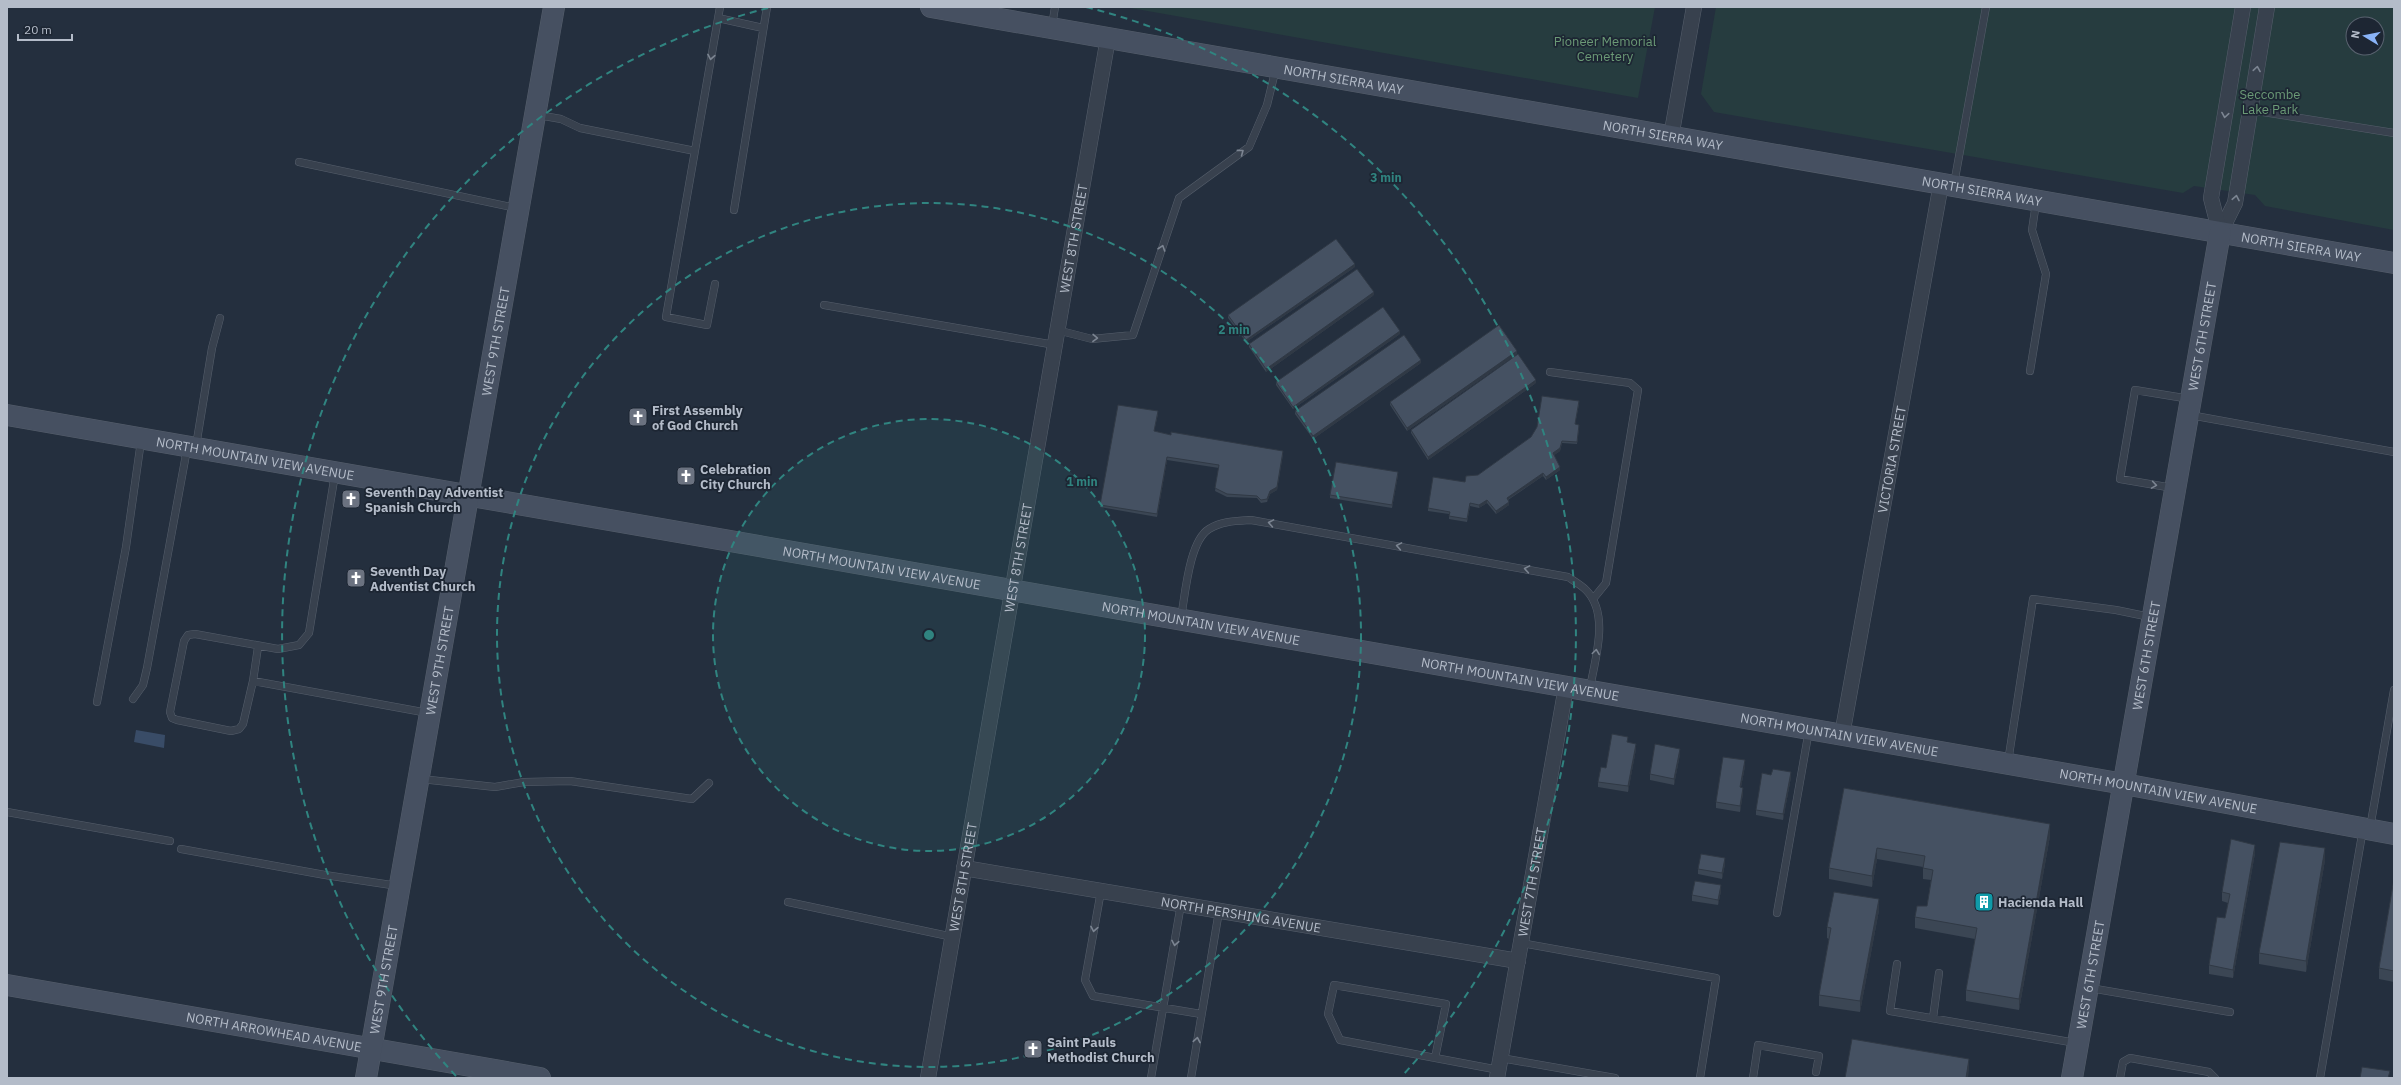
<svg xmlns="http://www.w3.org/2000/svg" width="2401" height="1085" font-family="'IBM Plex Sans',sans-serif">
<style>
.green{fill:#263c3f;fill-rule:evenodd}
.water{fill:#394c67}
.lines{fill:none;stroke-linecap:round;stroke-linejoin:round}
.lane-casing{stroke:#565f6c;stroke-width:8}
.street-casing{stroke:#565f6c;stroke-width:16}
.secondary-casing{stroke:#565f6c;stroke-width:22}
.lane{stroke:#38414e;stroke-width:7}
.street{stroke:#38414e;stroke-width:15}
.secondary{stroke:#465061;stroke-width:21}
.wall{fill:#3b4654}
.shaded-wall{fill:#303945}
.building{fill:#455162;stroke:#303945}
.oneway{stroke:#7c8592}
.ring{fill:none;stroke:#308480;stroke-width:2;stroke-dasharray:7 5}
.labels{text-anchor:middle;stroke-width:3.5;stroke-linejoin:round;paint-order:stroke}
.park-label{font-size:13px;fill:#6b9a76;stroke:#1d2633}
.street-label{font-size:13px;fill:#b4bcc9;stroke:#1d2633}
.poi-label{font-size:13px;font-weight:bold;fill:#b4bcc9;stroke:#1d2633;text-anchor:start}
.centre{fill:#308480;stroke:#1d2633;stroke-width:2}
.ring-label{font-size:12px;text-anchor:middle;font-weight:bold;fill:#308480;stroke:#1d2633;stroke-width:3.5;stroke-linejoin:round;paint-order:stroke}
</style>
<rect width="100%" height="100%" fill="#242f3e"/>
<path class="green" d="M1125 7H1655L1638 98Z
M1716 7H2394V230L2265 206 2255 195 2194 186 2183 193 1714 112 1701 94ZM2353 24H2377V48H2353Z"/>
<path class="water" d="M136 730 165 735 164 748 134 742Z"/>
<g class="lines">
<g class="lane-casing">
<path id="lane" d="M718 18 763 28
M1052 26 1055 7
M2250 110 2394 133
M538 115 561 119 580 128 695 151
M299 162 516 208
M1954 184 1986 7
M734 210 767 7
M715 284 707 325 666 317 720 7
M824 305 1055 345
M1057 330 1092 339 1133 335 1179 198 1249 147 1267 105 1276 68
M2030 371 2046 274 2032 230 2036 203
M1550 372 1630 383 1638 390 1606 583 1593 599
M2190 415 2394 452
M196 446 212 348 220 318
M335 474 309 633 299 645 278 649 195 634 188 635 184 641 170 712 172 718 177 720 231 731 239 729 243 724 253 681 428 713
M2173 488 2120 479 2135 390 2190 399
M1181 618C1185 596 1189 541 1209 529 1222 521 1236 521 1251 520L1568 577C1574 581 1581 585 1586 590 1610 614 1595 659 1590 688
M253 681 258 647
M133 699 143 685 147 668 187 449
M97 702 126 547 141 441
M2008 762 2033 599 2116 610 2150 617
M421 779 495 787 524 782 570 781 692 799 709 783
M7 812 170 841
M2370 828 2394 690
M181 849 325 875 398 886
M1101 891 1085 980 1093 996 1201 1014
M788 902 953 937
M1777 913 1809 730
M1521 943 1716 978 1700 1078
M1897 964 1890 1011 2076 1043
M2090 988 2230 1012
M1933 1018 1939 973
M1435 1058 1446 1004 1334 985 1328 1014 1340 1040 1499 1070
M1501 1058 1615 1078
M1151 1078 1181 904
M1191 1078 1219 911
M1753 1078 1758 1045 1819 1056 1816 1072
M2120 1078 2123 1062 2130 1058 2209 1072 2215 1078
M2320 1078 2363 829"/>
</g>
<g class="street-casing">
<g id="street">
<path d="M1671 137 1694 7"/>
<path d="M2220 233 2235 203 2267 7"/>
<path d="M2220 233 2211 198 2243 7"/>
<path id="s1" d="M1842 735 1941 184"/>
<path id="s2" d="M964 868 1518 961"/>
<path id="s3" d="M928 1078 1108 38"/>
<path id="s4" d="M1497 1078 1566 687"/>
</g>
</g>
<g class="secondary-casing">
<g id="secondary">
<path id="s5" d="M931 7 2394 263"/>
<path id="s6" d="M7 415 2124 784 2394 834"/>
<path id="s7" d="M7 985 540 1078"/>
<path id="s8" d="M366 1078 554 7"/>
<path id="s9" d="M2072 1078 2220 233"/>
</g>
</g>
<use href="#lane" class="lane"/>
<use href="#street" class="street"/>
<use href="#secondary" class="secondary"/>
</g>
<path class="wall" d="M1355 267 1246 342 1228 318V315Z
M1374 295 1266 372 1249 347V344Z
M1400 334 1293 409 1276 385V382Z
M1517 354 1407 431 1390 405V402Z
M1421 363 1313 439 1295 414V411Z
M1536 383 1428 460 1411 433V430Z
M1579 404 1575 424 1579 428 1577 444 1562 443 1560 451 1554 455 1560 470 1546 480 1543 476 1508 500 1509 505 1496 514 1487 503 1479 508 1470 506 1467 522 1449 519V514L1428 511V508L1465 482 1478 475 1531 437Z
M1158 414 1154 431 1171 435 1283 454 1277 490 1270 494 1267 502 1261 503 1257 498 1227 497 1215 491 1219 468 1167 460 1157 517 1100 507V505Z
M1398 475 1392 508 1330 498V495Z
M1628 742 1636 749 1628 792 1598 787V782L1606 768Z
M1680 754 1674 785 1650 780V774Z
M1745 766 1741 787 1743 793 1740 812 1716 808V802Z
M1771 775 1791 777 1783 820 1756 815V810Z
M1844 788 2050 836 2019 1010 1966 1001V990L1975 939 1915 928V917L1927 906 1931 880 1923 879V867L1877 859 1872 887 1829 879V868Z
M2255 853 2233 978 2209 974V965L2225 918 2228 903 2222 901V892Z
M2325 860 2306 972 2259 964V953Z
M1725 864 1722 879 1698 874V869Z
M2394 879V982L2379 979V968Z
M1721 891 1718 905 1692 901V895Z
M1879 910 1860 1012 1819 1006V995L1829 939 1827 938V927Z"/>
<path class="shaded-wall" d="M1355 264V267L1246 342V340Z
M1374 292V295L1266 372V369Z
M1400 331V334L1293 409V407Z
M1517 351V354L1407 431V428Z
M1421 360V363L1313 439V436Z
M1536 380V383L1428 460V457Z
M1562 441 1560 451 1553 456V453Z
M1283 451 1277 490 1270 494 1267 502V499Z
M1167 457V460L1157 517V514Z
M1560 467V470L1546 480V477Z
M1398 472V475L1392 508V505Z
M1543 473V476L1507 500V498Z
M1487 500V503L1479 508V505Z
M1509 502V505L1496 514V511Z
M1470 503V506L1467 522V519Z
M1636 744V749L1628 792V786Z
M1680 749V754L1674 785V779Z
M1745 760V766L1740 792V787Z
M1791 772V777L1783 820V814Z
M1743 788V793L1740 812V806Z
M2050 824V836L2019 1010V999Z
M2255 845V853L2233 978V970Z
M1877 848V859L1872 887V876Z
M2325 848V860L2306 972V961Z
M1725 858V864L1722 879V873Z
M1721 885V891L1718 905V900Z
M1879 899V910L1860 1012V1001Z
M1969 1059V1070L1968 1078H1966Z"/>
<path class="building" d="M1336 239 1355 264 1246 340 1228 315Z
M1357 269 1374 292 1266 369 1249 344Z
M1383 307 1400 331 1293 407 1276 382Z
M1499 325 1517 351 1407 428 1390 402Z
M1404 335 1421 360 1313 436 1295 411Z
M1518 354 1536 380 1428 457 1411 430Z
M1542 396 1579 401 1575 424 1579 425 1577 442 1562 441 1560 448 1553 453 1560 467 1546 477 1543 473 1507 498 1509 502 1496 511 1487 500 1479 505 1470 503 1467 519 1449 516 1450 512 1428 508 1433 477 1465 482 1466 476 1478 475 1531 437 1537 427Z
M1118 405 1158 411 1154 431 1171 435V432L1283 451 1277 487 1270 491 1267 499 1261 500 1257 496 1227 494 1215 488 1219 465 1167 457 1157 514 1100 505Z
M1336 462 1398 472 1392 505 1330 495Z
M1612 734 1628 737 1627 742 1636 744 1628 786 1598 782 1601 767 1606 768Z
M1655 744 1680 749 1674 779 1650 774Z
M1723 757 1745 760 1740 787 1743 788 1740 806 1716 802Z
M1773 769 1791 772 1783 814 1756 810 1762 773 1771 775Z
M1844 788 2050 824 2019 999 1966 990 1977 928 1915 917 1917 906H1927L1933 870 1923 868 1925 856 1877 848 1872 876 1829 868Z
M2231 839 2255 845 2233 970 2209 965 2217 917 2225 918 2230 894 2222 892Z
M2280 842 2325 848 2306 961 2259 953Z
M1701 854 1725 858 1722 873 1698 869Z
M2394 879V971L2379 968Z
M1695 881 1721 885 1718 900 1692 895Z
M1834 892 1879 899 1860 1001 1819 995 1831 928 1827 927Z
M1852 1039 1969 1059 1966 1078H1845Z
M2362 1067 2390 1071 2388 1078H2360Z"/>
<defs><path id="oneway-chevron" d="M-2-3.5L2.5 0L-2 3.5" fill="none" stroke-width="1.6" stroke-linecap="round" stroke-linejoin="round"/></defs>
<g class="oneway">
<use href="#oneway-chevron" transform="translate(711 57) rotate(100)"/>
<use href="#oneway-chevron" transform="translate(2257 69) rotate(-81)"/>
<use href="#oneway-chevron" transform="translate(2225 115) rotate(99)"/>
<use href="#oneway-chevron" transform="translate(1241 152) rotate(-37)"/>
<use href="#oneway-chevron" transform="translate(2236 198) rotate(-79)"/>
<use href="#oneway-chevron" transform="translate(1162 248) rotate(-71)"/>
<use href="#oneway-chevron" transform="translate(1095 338) rotate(1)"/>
<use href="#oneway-chevron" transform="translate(2154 485) rotate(9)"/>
<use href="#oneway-chevron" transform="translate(1271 523) rotate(-170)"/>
<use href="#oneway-chevron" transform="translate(1399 546) rotate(-170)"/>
<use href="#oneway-chevron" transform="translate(1527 569) rotate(-170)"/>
<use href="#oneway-chevron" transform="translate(1596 652) rotate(-82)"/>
<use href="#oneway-chevron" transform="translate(1094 929) rotate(100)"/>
<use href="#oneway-chevron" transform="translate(1175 943) rotate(100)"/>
<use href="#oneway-chevron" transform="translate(1197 1040) rotate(-80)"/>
</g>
<circle cx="929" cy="635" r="216" fill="#308480" fill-opacity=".12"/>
<g class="ring">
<circle cx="929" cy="635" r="216"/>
<circle cx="929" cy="635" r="432"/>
<path d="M456 1076A647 647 0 0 1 772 7M1086 7A647 647 0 0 1 1402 1076"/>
</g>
<defs>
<g id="church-square" transform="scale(1)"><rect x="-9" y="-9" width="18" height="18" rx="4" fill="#6b7280" stroke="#1d2633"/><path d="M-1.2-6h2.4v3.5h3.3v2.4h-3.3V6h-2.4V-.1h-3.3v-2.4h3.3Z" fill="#fff"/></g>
<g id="building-square" transform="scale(1)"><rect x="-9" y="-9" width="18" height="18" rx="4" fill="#0f9aa8" stroke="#1d2633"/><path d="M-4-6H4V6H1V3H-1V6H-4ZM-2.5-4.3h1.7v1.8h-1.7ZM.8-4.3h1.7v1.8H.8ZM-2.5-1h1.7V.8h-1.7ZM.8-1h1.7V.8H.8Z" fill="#fff"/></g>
</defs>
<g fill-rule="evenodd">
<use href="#church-square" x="638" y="417"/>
<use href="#church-square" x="686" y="476"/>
<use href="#church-square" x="351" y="499"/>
<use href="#church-square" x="356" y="578"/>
<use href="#building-square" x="1984" y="902"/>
<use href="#church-square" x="1033" y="1049"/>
</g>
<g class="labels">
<g class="park-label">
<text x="1605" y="46">Pioneer Memorial<tspan x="1605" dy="15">Cemetery</tspan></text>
<text x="2270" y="99">Seccombe<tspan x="2270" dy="15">Lake Park</tspan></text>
</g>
<g class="street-label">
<text dy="5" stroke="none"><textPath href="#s5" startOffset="419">NORTH SIERRA WAY</textPath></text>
<text dy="5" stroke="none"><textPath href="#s5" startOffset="743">NORTH SIERRA WAY</textPath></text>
<text dy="5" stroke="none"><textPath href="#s5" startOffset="1067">NORTH SIERRA WAY</textPath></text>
<text dy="5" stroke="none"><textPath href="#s3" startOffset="852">WEST 8TH STREET</textPath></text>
<text dy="5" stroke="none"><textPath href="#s5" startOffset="1391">NORTH SIERRA WAY</textPath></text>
<text dy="5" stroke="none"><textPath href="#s9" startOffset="753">WEST 6TH STREET</textPath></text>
<text dy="5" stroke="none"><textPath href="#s8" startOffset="748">WEST 9TH STREET</textPath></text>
<text dy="5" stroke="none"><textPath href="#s6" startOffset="252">NORTH MOUNTAIN VIEW AVENUE</textPath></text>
<text dy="5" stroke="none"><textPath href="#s1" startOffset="280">VICTORIA STREET</textPath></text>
<text dy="5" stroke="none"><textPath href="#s3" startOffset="528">WEST 8TH STREET</textPath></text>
<text dy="5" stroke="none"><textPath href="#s6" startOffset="888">NORTH MOUNTAIN VIEW AVENUE</textPath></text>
<text dy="5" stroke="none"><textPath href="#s6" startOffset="1212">NORTH MOUNTAIN VIEW AVENUE</textPath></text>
<text dy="5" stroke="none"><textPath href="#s9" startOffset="429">WEST 6TH STREET</textPath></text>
<text dy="5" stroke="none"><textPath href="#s8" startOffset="424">WEST 9TH STREET</textPath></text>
<text dy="5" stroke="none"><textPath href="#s6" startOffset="1536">NORTH MOUNTAIN VIEW AVENUE</textPath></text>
<text dy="5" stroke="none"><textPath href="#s6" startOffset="1860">NORTH MOUNTAIN VIEW AVENUE</textPath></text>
<text dy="5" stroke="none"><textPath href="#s6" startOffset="2184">NORTH MOUNTAIN VIEW AVENUE</textPath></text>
<text dy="5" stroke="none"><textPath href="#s3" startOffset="204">WEST 8TH STREET</textPath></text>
<text dy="5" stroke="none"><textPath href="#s4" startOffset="199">WEST 7TH STREET</textPath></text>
<text dy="5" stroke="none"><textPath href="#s2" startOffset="281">NORTH PERSHING AVENUE</textPath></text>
<text dy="5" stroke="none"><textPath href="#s9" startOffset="105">WEST 6TH STREET</textPath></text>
<text dy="5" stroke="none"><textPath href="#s8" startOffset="100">WEST 9TH STREET</textPath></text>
<text dy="5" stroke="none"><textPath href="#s7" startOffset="271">NORTH ARROWHEAD AVENUE</textPath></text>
</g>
<g class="poi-label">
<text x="652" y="415">First Assembly<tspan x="652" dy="15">of God Church</tspan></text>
<text x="700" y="474">Celebration<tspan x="700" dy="15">City Church</tspan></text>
<text x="365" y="497">Seventh Day Adventist<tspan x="365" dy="15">Spanish Church</tspan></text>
<text x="370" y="576">Seventh Day<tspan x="370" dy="15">Adventist Church</tspan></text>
<text x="1998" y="907">Hacienda Hall</text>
<text x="1047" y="1047">Saint Pauls<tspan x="1047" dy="15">Methodist Church</tspan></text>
</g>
</g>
<circle cx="929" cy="635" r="6" class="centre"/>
<g class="ring-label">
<text x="1386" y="182">3 min</text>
<text x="1234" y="334">2 min</text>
<text x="1082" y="486">1 min</text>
</g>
<rect width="2401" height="1085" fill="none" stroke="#b4bcc9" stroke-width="16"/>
<g transform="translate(2365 36) rotate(280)"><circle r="19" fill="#1d2633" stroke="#59626f"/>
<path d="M0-3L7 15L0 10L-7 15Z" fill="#8ab4f8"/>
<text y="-6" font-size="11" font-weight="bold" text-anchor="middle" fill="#b4bcc9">N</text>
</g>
<path d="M18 34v6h54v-6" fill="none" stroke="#b4bcc9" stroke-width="2"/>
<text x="24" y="34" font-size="12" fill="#b4bcc9" stroke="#1d2633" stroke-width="3" paint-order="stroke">20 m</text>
</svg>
